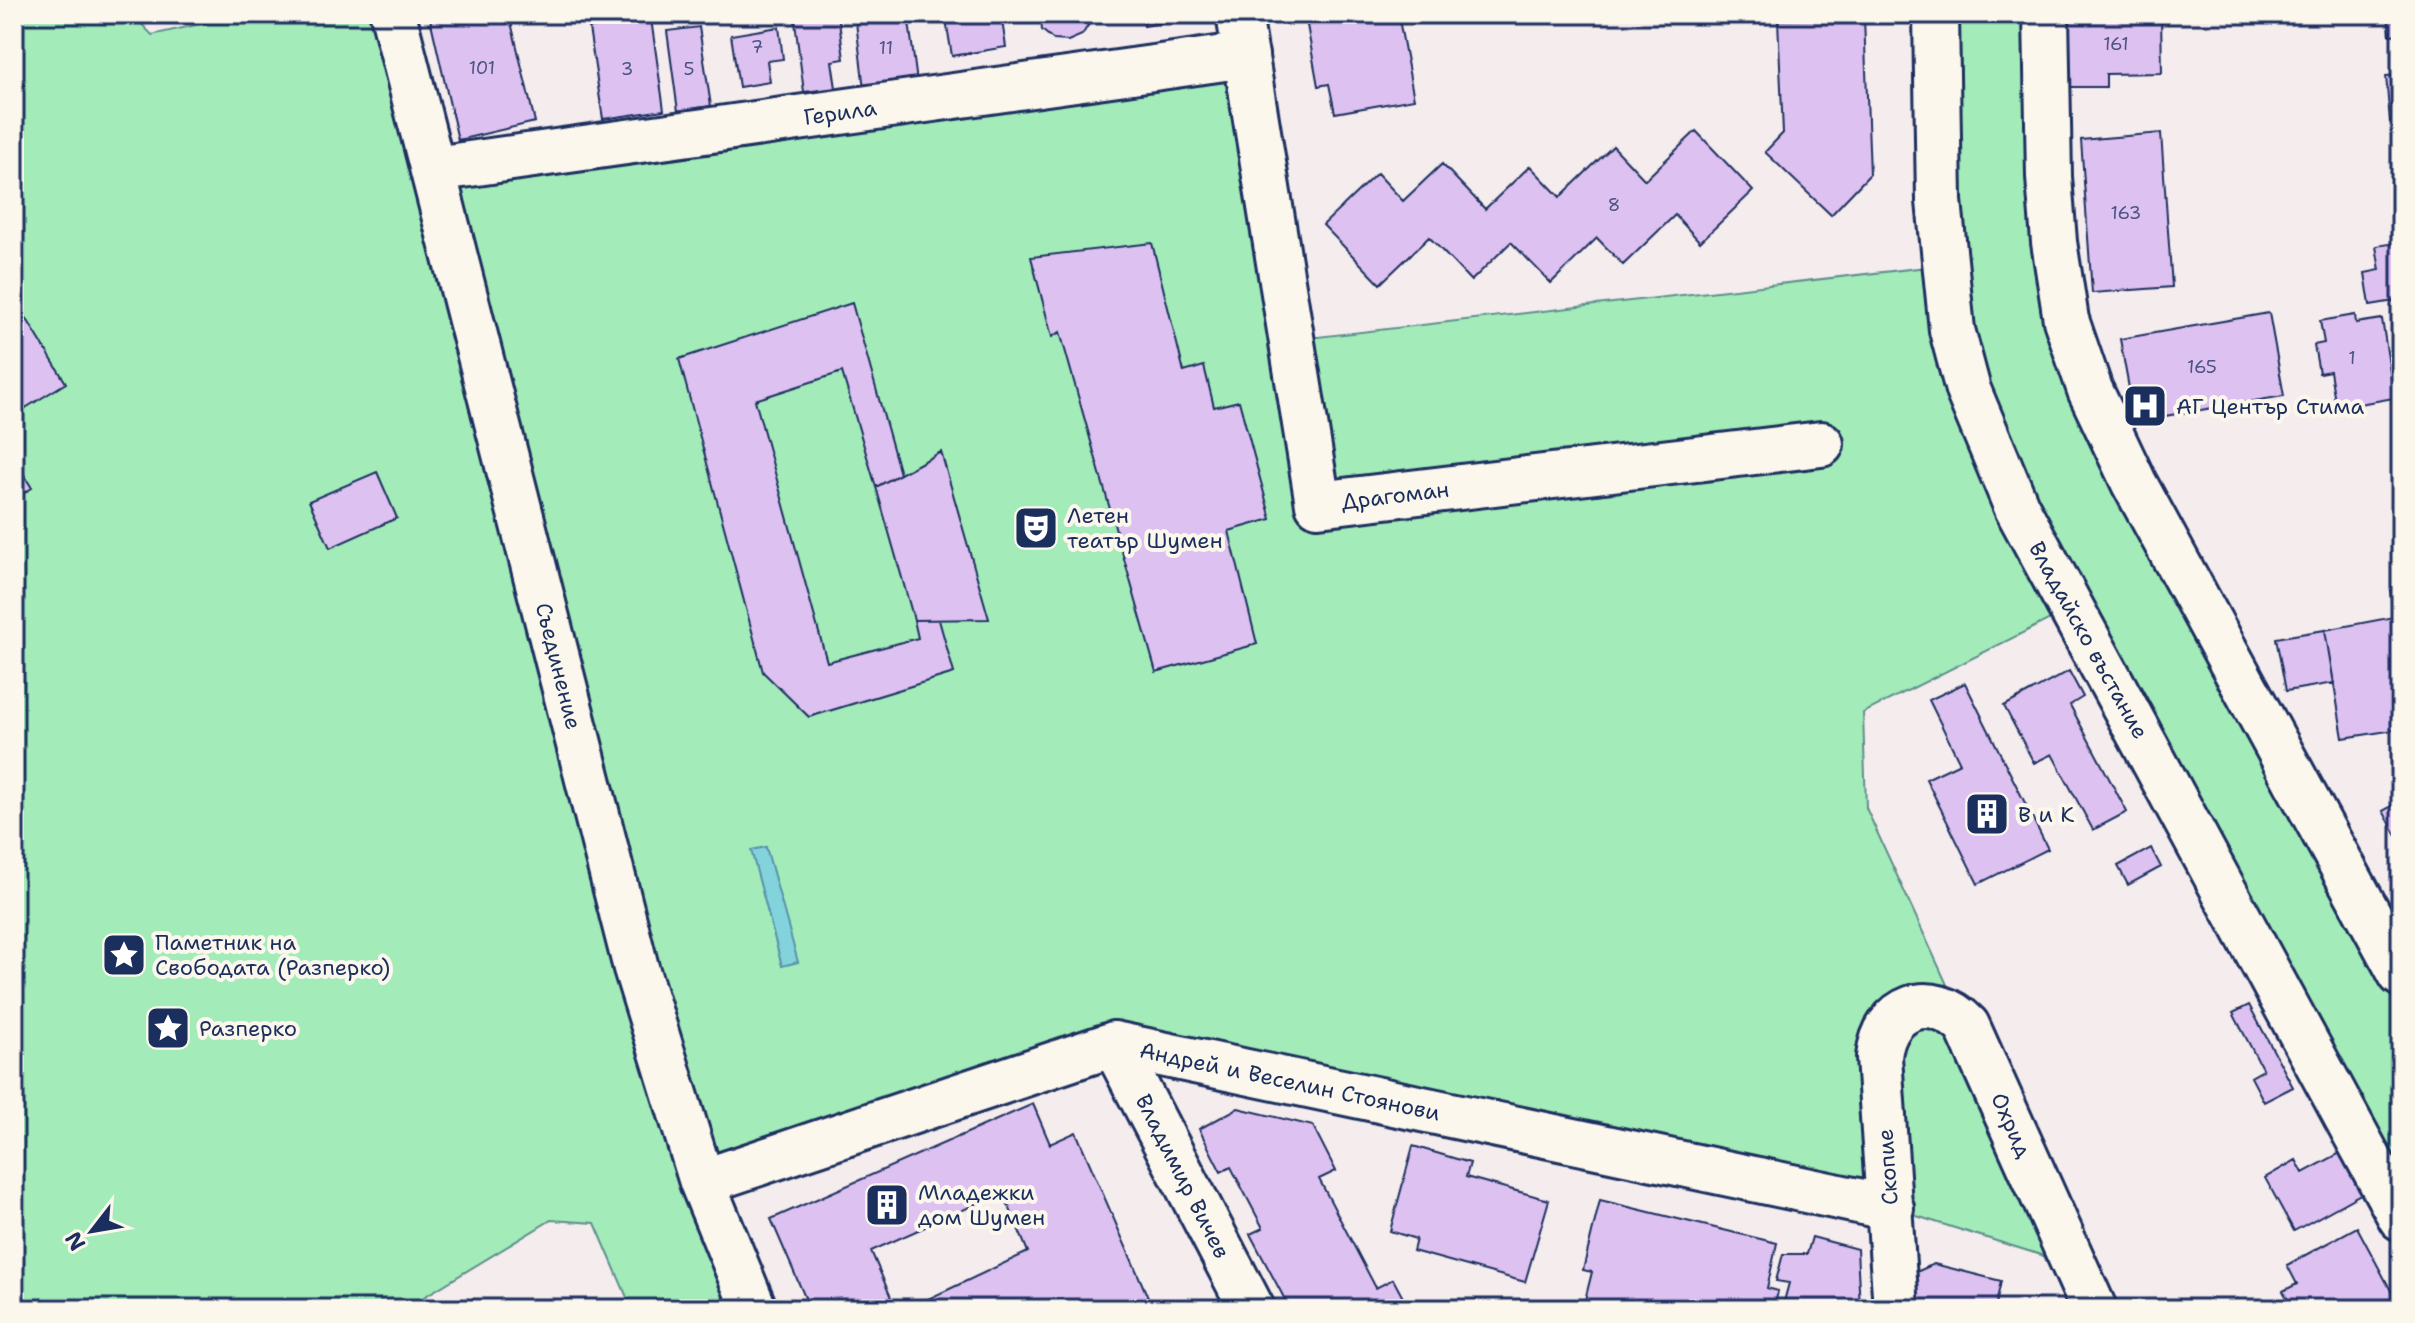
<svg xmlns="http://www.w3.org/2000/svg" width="2415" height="1323" font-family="'Shantell Sans',sans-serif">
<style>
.green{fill:#a3ecba;stroke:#5f8e8c;stroke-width:2}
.water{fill:#82d3dc;stroke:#5991aa;stroke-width:2}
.building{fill:#ddc2f1;stroke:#1b2f5e;stroke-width:2}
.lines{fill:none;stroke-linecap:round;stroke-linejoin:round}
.minor-casing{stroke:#1b2f5e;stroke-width:50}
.minor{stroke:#fbf7ec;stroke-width:44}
.labels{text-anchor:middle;stroke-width:8;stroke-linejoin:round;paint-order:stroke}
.number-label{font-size:18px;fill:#4c5483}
.street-label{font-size:22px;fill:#1b2f5e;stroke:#fbf7ec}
.poi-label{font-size:22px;fill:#1b2f5e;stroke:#fbf7ec;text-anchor:start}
</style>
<rect width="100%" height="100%" fill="#f5eced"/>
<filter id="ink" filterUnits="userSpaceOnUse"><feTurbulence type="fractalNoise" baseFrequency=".0125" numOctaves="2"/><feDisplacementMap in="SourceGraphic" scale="16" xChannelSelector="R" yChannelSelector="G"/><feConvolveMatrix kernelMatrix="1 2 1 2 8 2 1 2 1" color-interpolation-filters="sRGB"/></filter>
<g filter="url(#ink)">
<path class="green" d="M14 14H132L152 35 245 14H393L434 169 1246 55 1292 340 1944 265 1936 14H2046L2066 320 2401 974V1218L2072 608 1863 713 1866 808 2076 1266 1891 1208 1114 1044 702 1182 754 1309H632L595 1223 551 1220 404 1309H14Z"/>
<path class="water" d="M766 847 798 962 782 966 751 850Z"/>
<path class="building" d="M429 14H509L535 122 458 140Z
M794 14H838L844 59 832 61 836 88 804 92Z
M855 14H908L917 82 864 89Z
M945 14H1001L1006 47 952 56Z
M1040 14H1087L1089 24 1082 35 1068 41 1054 40 1042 30Z
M1142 14H1210V15L1144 26Z
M1305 14H1398L1414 99 1335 113 1329 84 1318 86Z
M2069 14H2161L2162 73 2106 74V87H2070Z
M2388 14H2401V34L2390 35Z
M1864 18 1870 174 1831 215 1765 152 1783 133 1778 20Z
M651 19 664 110 603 119 589 28Z
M699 27 711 106 678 111 667 31Z
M779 27 783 59 767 61 770 82 739 87 731 35Z
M2401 75V121L2390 122 2386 76Z
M1696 131 1753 191 1700 242 1675 215 1623 265 1597 238 1551 283 1511 242 1471 281 1429 237 1380 284 1323 225 1377 173 1403 201 1442 164 1485 209 1530 166 1560 197 1613 146 1645 180Z
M2161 133 2172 287 2092 293 2081 140Z
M1152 243 1184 372 1204 366 1214 407 1239 401 1271 519 1229 531 1257 644 1156 672 1060 332 1052 337 1031 257Z
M2396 243 2401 277V300L2370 305 2365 273 2380 270 2376 246Z
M14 298 66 383 14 415Z
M852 303 900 474 876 487 842 372 755 400 827 662 918 638 914 620H939L954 673 809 717 763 672 679 359Z
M2269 313 2284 396 2135 421 2120 339Z
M2355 315 2356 323 2382 319 2394 398 2336 408 2330 371 2319 373 2314 345 2324 343 2320 321Z
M941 452 989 619 914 620 876 487Z
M14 459 32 488 14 499Z
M377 472 397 518 330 548 309 501Z
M2401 589V729L2343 738 2325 630 2394 617 2390 590Z
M2325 630 2334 683 2286 691 2276 638Z
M2069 671 2083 697 2070 705 2127 812 2093 830 2052 754 2034 763 2004 706Z
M1965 683 2048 849 1978 884 1926 779 1960 763 1929 700Z
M2401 801V843L2383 811Z
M2151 848 2161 867 2128 885 2118 866Z
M2249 1005 2293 1087 2264 1102 2251 1077 2263 1070 2233 1013Z
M1033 1104 1050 1144 1076 1132 1153 1309H907L1028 1252 1003 1192 871 1251 896 1309H810L771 1219Z
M1238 1108 1313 1126 1336 1171 1319 1179 1376 1288 1393 1279 1409 1309H1290L1250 1234 1263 1228 1231 1167 1221 1172 1199 1129Z
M1413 1146 1470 1163 1466 1177 1549 1200 1525 1282 1413 1251 1416 1239 1390 1231Z
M2342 1152 2364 1192 2294 1231 2265 1178 2296 1160 2303 1173Z
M1600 1200 1777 1243 1767 1288 1778 1291 1774 1309H1621L1585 1300 1592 1272 1583 1270Z
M2357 1227 2395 1298 2374 1309H2293L2283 1291 2297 1284 2287 1265Z
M1812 1237 1857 1249 1860 1309H1782L1789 1283 1776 1281 1783 1254H1807Z
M1934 1264 2001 1281 1995 1309H1915L1914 1273Z"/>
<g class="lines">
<g class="minor-casing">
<path id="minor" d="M393 14 636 968 702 1182 754 1309
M1239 14 1318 504 1821 444
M1936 14 1939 201 1952 330 1968 390 2017 508 2401 1218
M2046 14 2049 177 2054 242 2066 320 2090 390 2134 483 2401 974
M434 169 1246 55
M1114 1044 1252 1309
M702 1182 1114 1044 1891 1208
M1896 1309 1879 1057C1884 1006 1931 989 1967 1026L2094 1309"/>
</g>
<use href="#minor" class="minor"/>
</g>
</g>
<defs>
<g id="hospital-square" transform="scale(2.3)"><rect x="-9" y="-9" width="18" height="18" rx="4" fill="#1b2f5e" stroke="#fbf7ec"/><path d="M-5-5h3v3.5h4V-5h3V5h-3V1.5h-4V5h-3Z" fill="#fff"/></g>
<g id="theatre-square" transform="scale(2.3)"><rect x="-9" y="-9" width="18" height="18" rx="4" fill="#1b2f5e" stroke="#fbf7ec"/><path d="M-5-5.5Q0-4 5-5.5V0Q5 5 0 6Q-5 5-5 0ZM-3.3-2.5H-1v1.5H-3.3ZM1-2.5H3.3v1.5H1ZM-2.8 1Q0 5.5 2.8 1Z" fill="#fff"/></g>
<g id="building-square" transform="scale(2.3)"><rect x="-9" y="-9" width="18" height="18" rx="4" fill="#1b2f5e" stroke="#fbf7ec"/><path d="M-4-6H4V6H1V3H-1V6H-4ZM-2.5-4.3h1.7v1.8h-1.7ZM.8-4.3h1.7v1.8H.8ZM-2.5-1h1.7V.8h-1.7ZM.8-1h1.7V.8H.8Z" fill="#fff"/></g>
<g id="sight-square" transform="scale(2.3)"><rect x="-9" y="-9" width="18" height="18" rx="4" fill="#1b2f5e" stroke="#fbf7ec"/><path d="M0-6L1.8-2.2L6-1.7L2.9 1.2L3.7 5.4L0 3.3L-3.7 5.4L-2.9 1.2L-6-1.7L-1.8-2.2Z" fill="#fff"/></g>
</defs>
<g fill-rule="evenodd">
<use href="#hospital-square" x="2145" y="406"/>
<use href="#theatre-square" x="1036" y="528"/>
<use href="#building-square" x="1987" y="814"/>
<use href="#sight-square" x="124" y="955"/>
<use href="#sight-square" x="168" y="1028"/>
<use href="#building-square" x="887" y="1205"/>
</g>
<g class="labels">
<g class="number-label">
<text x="2116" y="50">161</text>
<text x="757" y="53">7</text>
<text x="886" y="54">11</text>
<text x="482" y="74">101</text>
<text x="627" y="75">3</text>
<text x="689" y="75">5</text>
<text x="1614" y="211">8</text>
<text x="2126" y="219">163</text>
<text x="2352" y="364">1</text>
<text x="2202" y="373">165</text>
</g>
<g class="street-label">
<text transform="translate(840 112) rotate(-8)" y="8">Герила</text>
<text transform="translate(1395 495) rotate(-7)" y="8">Драгоман</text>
<text transform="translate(2089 640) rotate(61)" y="8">Владайско въстание</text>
<text transform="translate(559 666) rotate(76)" y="8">Съединение</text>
<text transform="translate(1290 1081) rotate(12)" y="8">Андрей и Веселин Стоянови</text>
<text transform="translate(2012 1125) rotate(66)" y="8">Охрид</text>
<text transform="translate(1887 1167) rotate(-94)" y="8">Скопие</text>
<text transform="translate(1183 1176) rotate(63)" y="8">Владимир Вичев</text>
</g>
<g class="poi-label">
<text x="2176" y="414">АГ Център Стима</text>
<text x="1067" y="523">Летен<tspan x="1067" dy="25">театър Шумен</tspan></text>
<text x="2018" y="822">В и К</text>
<text x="155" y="950">Паметник на<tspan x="155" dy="25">Свободата (Разперко)</tspan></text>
<text x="199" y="1036">Разперко</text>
<text x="918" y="1200">Младежки<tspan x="918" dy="25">дом Шумен</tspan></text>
</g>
</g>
<rect width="2415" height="1323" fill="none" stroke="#fbf7ec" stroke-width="48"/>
<rect x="24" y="24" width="2367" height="1275" fill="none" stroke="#1b2f5e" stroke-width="3" filter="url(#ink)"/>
<g transform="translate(92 1231) rotate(239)" stroke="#fbf7ec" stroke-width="6" paint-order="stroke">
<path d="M0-6L14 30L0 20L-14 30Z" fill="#1b2f5e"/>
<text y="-12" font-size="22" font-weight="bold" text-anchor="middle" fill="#1b2f5e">N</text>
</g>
</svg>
